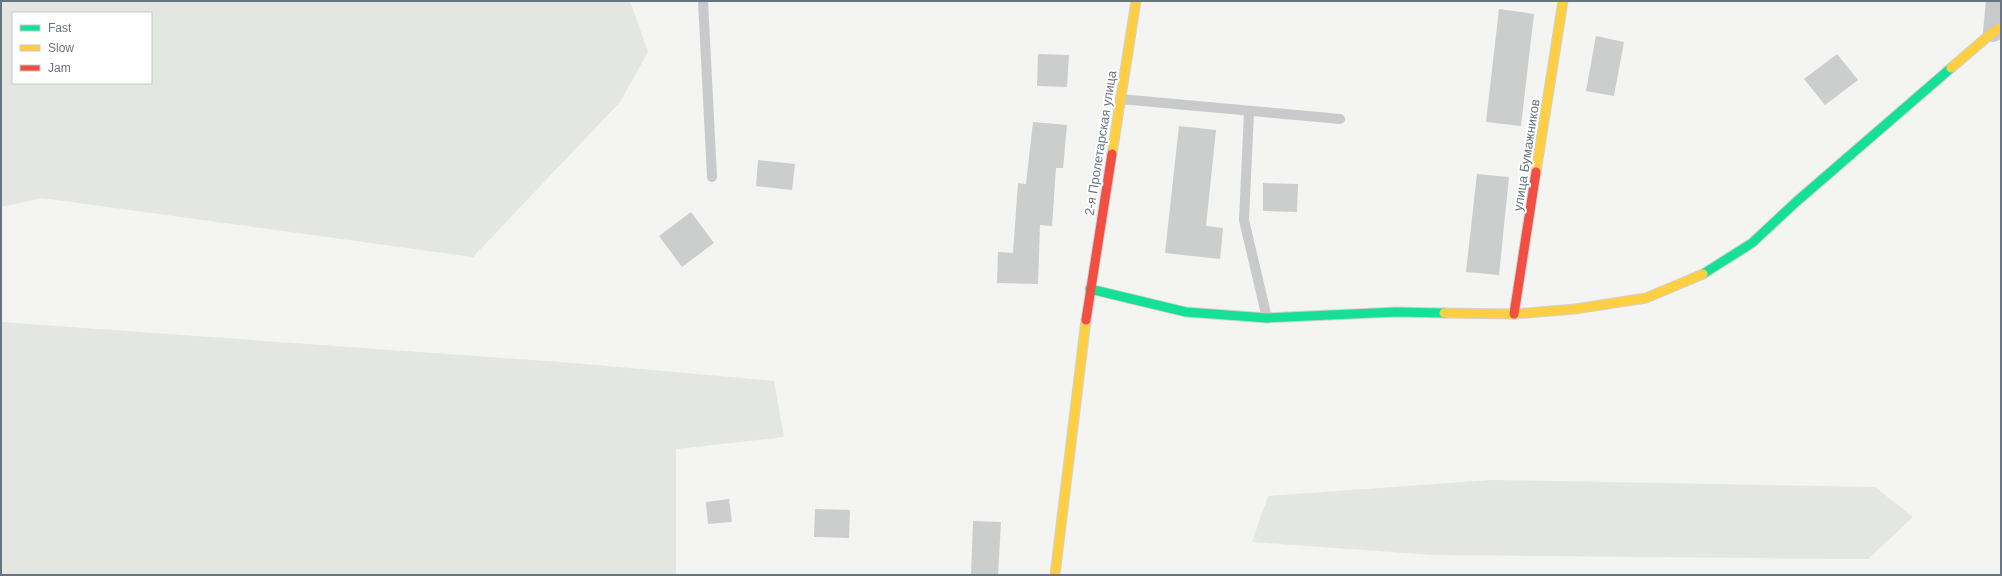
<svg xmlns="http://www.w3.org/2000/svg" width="2002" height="576" font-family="Arial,sans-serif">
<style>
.green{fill:#e3e6e1;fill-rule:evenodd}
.building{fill:#cccdcd}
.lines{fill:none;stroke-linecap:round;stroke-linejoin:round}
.fast-casing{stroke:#d1d2d2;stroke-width:11}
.slow-casing{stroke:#d1d2d2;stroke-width:11}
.jam-casing{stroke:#d1d2d2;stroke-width:11}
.lane{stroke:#c9cacb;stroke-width:10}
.street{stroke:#c9cacb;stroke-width:20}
.fast{stroke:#16e098;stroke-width:9}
.slow{stroke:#ffcf43;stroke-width:9}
.jam{stroke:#f24e42;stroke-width:9}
.labels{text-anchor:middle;stroke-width:4;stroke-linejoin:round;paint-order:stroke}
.street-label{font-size:13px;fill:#687480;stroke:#fff}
</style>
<rect width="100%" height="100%" fill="#f4f4f3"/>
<path class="green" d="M1 1H630L648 52 620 102 473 257 42 198 1 207ZM13 13H151V83H13Z
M1 322 573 363 774 381 784 437 676 449V575H1Z
M1492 480 1875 487 1913 517 1868 559 1433 555 1252 542 1268 496Z"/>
<path class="building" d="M1499 9 1534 14 1521 126 1486 122Z
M1596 36 1624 42 1614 96 1586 91Z
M1038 54 1069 55 1067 87 1037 86Z
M1837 54 1858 80 1825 105 1804 79Z
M1033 122 1067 125 1063 168H1056L1052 226 1040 225 1038 284 997 283 998 252 1013 253 1018 183 1026 184Z
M1179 126 1216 130 1206 226 1223 228 1220 259 1165 253Z
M758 160 795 164 792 190 756 186Z
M1477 174 1509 177 1499 275 1466 272Z
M1263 183 1298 184 1297 212 1263 211Z
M691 212 714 243 682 267 659 236Z
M729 499 732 522 708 524 706 502Z
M815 509 850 510 849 538 814 537Z
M973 521 1001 522 998 575H971Z"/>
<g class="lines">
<g class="fast-casing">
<path id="fast" d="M1703 274 1752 243 1796 202 1951 68
M1090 289 1186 312 1267 318 1396 312 1444 313"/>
</g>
<g class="slow-casing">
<path id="slow" d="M1951 68 1993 32 2001 28
M1112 154 1136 1
M1536 172 1563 1
M1444 313 1514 314 1575 309 1646 298 1703 274
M1055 575 1086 320"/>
</g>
<g class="jam-casing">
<path id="jam" d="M1514 314 1536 172
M1086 320 1112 154"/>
</g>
<path class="lane" d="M703 1 712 177
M1120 99 1340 119
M1249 112 1244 220 1267 318"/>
<path class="street" d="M1993 32 1996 1"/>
<use href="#fast" class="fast"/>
<use href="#slow" class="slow"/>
<use href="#jam" class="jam"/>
</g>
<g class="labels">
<g class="street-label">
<text transform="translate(1100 143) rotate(-81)" y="5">2-я Пролетарская улица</text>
<text transform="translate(1526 155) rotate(-81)" y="5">улица Бумажников</text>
</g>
</g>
<rect width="2002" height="576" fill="none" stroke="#687480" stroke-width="4"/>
<rect x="12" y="12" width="140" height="72" fill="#ffffff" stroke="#c3c7cc"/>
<rect x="20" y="25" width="20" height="6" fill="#16e098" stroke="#c3c7cc"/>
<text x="48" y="32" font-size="12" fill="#687480">Fast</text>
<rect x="20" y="45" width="20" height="6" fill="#ffcf43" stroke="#c3c7cc"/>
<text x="48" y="52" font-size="12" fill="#687480">Slow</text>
<rect x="20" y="65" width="20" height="6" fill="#f24e42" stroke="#c3c7cc"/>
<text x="48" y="72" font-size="12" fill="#687480">Jam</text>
</svg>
